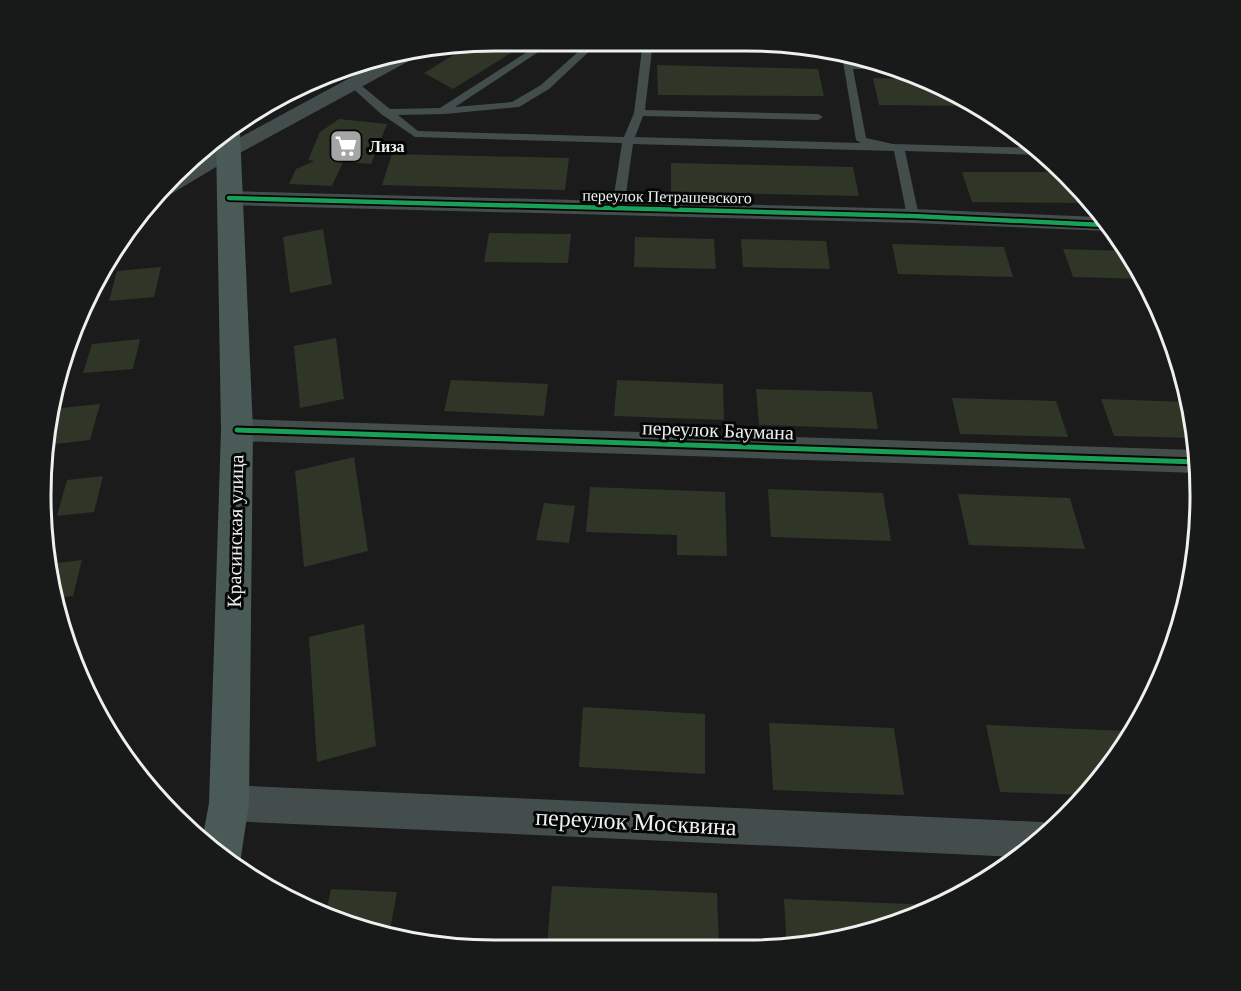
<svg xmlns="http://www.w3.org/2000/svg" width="1241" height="991" font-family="'Times New Roman',serif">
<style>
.building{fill:#2f3628}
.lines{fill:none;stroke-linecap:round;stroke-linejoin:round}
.service{fill:#434e4c;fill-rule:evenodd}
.minor{fill:#434e4c;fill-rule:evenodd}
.secondary{fill:#4a5a57;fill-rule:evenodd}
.cycleway-far1-casing{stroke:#050606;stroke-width:8}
.cycleway-casing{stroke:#050606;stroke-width:9}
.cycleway-far1{stroke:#1a9f57;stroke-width:4.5}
.cycleway{stroke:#1a9f57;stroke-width:5}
.labels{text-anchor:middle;stroke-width:6;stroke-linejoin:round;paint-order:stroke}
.far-poi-label{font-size:16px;font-weight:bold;fill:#eef0ef;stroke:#050606;text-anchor:start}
.far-street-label{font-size:16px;fill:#eef0ef;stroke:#050606}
.street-label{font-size:20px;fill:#eef0ef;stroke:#050606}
.near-street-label{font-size:24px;fill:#eef0ef;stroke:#050606}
.rim{fill:none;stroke:#eef0ef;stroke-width:3}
</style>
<rect width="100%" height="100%" fill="#1a1b1a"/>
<path class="building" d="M495 41H530L453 89 424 73 473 43Z
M657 65 818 69 824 96 658 95Z
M873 78 924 79 980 106 879 105Z
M339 119 387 124 371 164 343 162 332 186 289 184 296 169 314 161 308 160 320 132Z
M392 154 569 158 565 190 382 185Z
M671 163 853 167 859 196 671 192Z
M962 172H1061L1086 203 972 202Z
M323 229 332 284 290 293 283 237Z
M489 233 571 234 568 263 484 262Z
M635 237 714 239 716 269 634 267Z
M741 239 826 241 830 269 743 267Z
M892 244 1004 247 1013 277 898 274Z
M1063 249 1125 251 1140 268 1144 279 1073 277Z
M161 267 154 297 109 301 117 271Z
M336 338 344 399 300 408 294 346Z
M140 339 133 369 83 373 92 344Z
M451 380 548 384 544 416 444 411Z
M617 380 723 384 724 420 614 416Z
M756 389 872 392 878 429 759 425Z
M952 398 1056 401 1068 437 960 434Z
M1101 399 1189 402 1197 438 1114 436Z
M100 404 90 440 47 445 52 409Z
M354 457 368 551 304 567 295 471Z
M103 476 94 512 57 516 67 480Z
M590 487 725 492 727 556 677 555V535L586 532Z
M768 489 883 493 891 541 771 537Z
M958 494 1070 498 1085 549 969 545Z
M544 503 575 506 569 543 536 540Z
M82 560 73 596 54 598 49 564Z
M364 624 376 746 317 762 309 637Z
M583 707 705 714V774L579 767Z
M769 723 894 728 904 795 773 790Z
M986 725 1126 731 1128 738 1106 773 1085 795 1000 792Z
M552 886 717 893 719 948 547 945Z
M331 889 397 892 389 936 325 917Z
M784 899 935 905 864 935 787 948Z"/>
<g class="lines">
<path class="service" d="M544 41H555L455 107 512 102 541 85 589 42 597 44 549 89 519 107 445 114 398 115 418 131 624 137 634 113 643 41H653L645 110 818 114 823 117 818 120 643 116 635 137 861 143 856 140 842 55 851 57 852 63 887 64 901 69H853L866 138 893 144 1039 148 1047 155 905 151 919 216 913 220 907 216 894 151 633 144 624 208 618 212 612 208 622 143 415 137 381 114 348 84 357 82 390 109 440 108Z"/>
<path class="minor" d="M422 51 420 55 236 155 171 194 158 195 176 172 394 54Z
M229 191 913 209 1098 217 1109 231 913 223 229 205 221 203 218 198 221 193Z
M237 419 1197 450 1198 473 237 441 227 438 223 430 227 422Z
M229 785 1042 822 1055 828 1045 838 1018 857 229 821 217 815 211 803 217 791Z"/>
<path class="secondary" d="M235 127 240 132 253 430 249 803 241 857 237 867 219 857 202 841 209 803 221 430 216 141Z"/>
<g class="cycleway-far1-casing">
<path id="cycleway-far1" d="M229 198 913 216 1104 225"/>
</g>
<g class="cycleway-casing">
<path id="cycleway" d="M237 430 1197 462"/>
</g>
<use href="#cycleway-far1" class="cycleway-far1"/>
<use href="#cycleway" class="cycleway"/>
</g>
<defs>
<g id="supermarket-square" transform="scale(1.725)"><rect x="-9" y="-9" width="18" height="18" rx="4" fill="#a4a5a4" stroke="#050606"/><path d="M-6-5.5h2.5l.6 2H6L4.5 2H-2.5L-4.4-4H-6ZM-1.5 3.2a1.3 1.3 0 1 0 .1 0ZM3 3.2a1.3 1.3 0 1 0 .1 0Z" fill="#fff"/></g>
</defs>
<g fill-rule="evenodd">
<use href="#supermarket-square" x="346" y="146"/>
</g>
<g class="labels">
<g class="far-poi-label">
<text x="369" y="152">Лиза</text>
</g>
<g class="far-street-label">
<text transform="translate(667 196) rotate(1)" y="6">переулок Петрашевского</text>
</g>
<g class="street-label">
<text transform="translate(718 430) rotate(2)" y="7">переулок Баумана</text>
<text transform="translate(235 531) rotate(-89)" y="7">Красинская улица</text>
</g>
<g class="near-street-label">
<text transform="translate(636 822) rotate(3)" y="8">переулок Москвина</text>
</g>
</g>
<path d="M0 0H1241V991H0ZM495 51H746A444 444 0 0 1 1190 495V496A444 444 0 0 1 746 940H495A444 444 0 0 1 51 496V495A444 444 0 0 1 495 51Z" fill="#181919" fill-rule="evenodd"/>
<path class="rim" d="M495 51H746A444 444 0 0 1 1190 495V496A444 444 0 0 1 746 940H495A444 444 0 0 1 51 496V495A444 444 0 0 1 495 51Z"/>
</svg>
